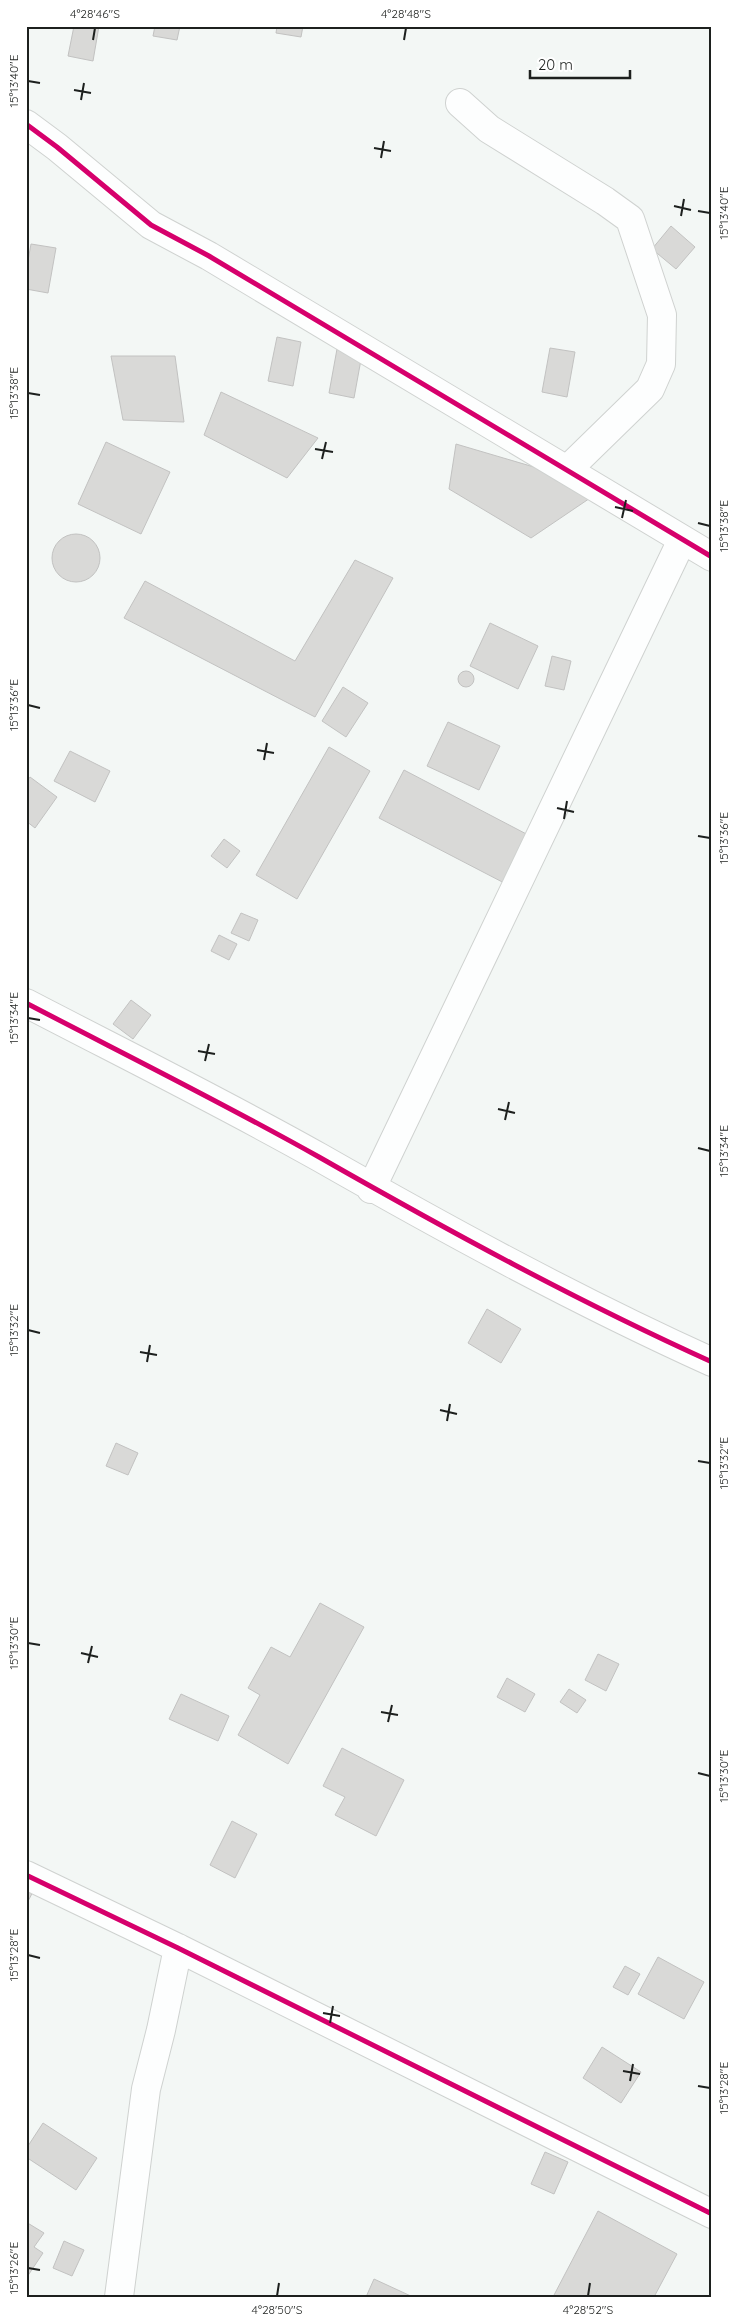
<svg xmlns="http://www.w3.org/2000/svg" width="738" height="2323" font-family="Quicksand,sans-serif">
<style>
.building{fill:#d9d9d7;stroke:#c2c2c1}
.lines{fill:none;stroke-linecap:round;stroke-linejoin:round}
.street-casing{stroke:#cfd2d0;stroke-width:30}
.street{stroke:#fdfefe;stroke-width:28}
.cycleway-casing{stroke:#fff;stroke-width:8}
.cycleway{stroke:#d6006c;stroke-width:5}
.ticks{fill:none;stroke:#1d201e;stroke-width:2}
.neatline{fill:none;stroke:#1d201e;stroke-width:2}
.ticks-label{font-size:12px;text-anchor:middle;fill:#1d201e}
</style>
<rect width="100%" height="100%" fill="#f3f7f5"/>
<path class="building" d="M74 26H99L93 61 68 56Z
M155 26H180L177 40 153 36Z
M277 26H303L301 37 276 33Z
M671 226 695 247 676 269 652 249Z
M31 244 56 248 48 293 26 289V272Z
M277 337 301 342 293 386 268 381Z
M550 348 575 352 567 397 542 392Z
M337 349 362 354 354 398 329 393Z
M111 356H175L184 422 123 420Z
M221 392 318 438 287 478 204 435Z
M106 442 170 472 141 534 78 504Z
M456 444 605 488 531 538 449 489Z
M52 558a24 24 0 1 1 48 0a24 24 0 1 1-48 0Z
M355 560 393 578 315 717 124 618 145 581 295 661Z
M490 623 538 646 518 689 470 666Z
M552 656 571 661 564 690 545 686Z
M458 679a8 8 0 1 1 16 0a8 8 0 1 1-16 0Z
M343 687 368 703 346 737 322 721Z
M448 722 500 746 479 790 427 766Z
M329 747 370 771 297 899 256 875Z
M70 751 110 771 95 802 54 781Z
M404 770 534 838 510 886 379 818Z
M30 777 57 797 35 828 26 821V782Z
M224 839 240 851 227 868 211 856Z
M241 913 258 920 249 941 231 933Z
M219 935 237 944 229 960 211 951Z
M131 1000 151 1015 133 1039 113 1024Z
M487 1309 521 1329 501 1363 468 1343Z
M116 1443 138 1453 128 1475 106 1466Z
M320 1603 364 1627 288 1764 238 1735 260 1695 248 1688 271 1647 290 1657Z
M598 1654 619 1664 606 1691 585 1680Z
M507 1678 535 1694 525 1712 497 1697Z
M569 1689 586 1700 577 1713 560 1702Z
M181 1694 229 1716 218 1741 169 1719Z
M342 1748 404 1780 376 1836 335 1815 345 1797 323 1786Z
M232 1821 257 1834 235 1878 210 1865Z
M26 1881 36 1886 26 1905Z
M658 1957 704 1982 684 2019 638 1994Z
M625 1966 640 1974 628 1995 613 1987Z
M602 2047 641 2072 621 2103 583 2078Z
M43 2123 97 2158 76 2190 26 2157V2149Z
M545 2152 568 2162 554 2194 531 2184Z
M598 2211 677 2254 654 2297H553Z
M26 2222 44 2233 34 2247 43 2253 27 2277Z
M64 2241 84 2250 72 2276 53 2268Z
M374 2279 413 2297H366Z"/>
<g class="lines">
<g class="street-casing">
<path id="street" d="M460 103 489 129 605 201 630 219 662 315 661 364 650 389 567 470
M26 124 57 147 151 225 209 256 712 557
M26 1003C124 1054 223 1103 319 1157 447 1230 577 1301 712 1362
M371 1189 682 540
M26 1875 178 1948 712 2214
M119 2297 146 2089 161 2030 178 1948"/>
</g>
<use href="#street" class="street"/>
<g class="cycleway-casing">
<path id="cycleway" d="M26 124 57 147 151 225 209 256 712 557
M26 1003C124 1054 223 1103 319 1157 447 1230 577 1301 712 1362
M26 1875 178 1948 712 2214"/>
</g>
<use href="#cycleway" class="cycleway"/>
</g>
<path class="ticks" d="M93 40 95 28M404 40 406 28M28 81 40 83M74 90 91 93M81 100 84 83M374 148 391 151M381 158 384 141M674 206 691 210M698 211 710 213M681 216 684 199M28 393 40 395M315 449 333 452M322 459 326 442M615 507 633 511M622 518 626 500M698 523 710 526M28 705 40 708M257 750 274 753M264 760 267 743M557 808 574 812M564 819 567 801M698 836 710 838M28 1018 40 1020M198 1051 215 1054M205 1061 209 1044M498 1109 515 1113M505 1120 509 1102M698 1148 710 1151M28 1330 40 1333M140 1352 157 1355M147 1362 150 1345M440 1410 457 1414M447 1421 450 1404M698 1461 710 1463M28 1643 40 1645M81 1653 98 1657M88 1663 92 1646M381 1712 398 1715M388 1722 392 1705M698 1773 710 1776M28 1955 40 1958M323 2013 340 2016M330 2023 333 2006M623 2071 640 2074M630 2081 633 2064M698 2086 710 2088M28 2268 40 2270M277 2296 279 2283M588 2296 590 2283"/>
<rect width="738" height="2323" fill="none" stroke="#ffffff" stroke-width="55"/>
<path d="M530 70v8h100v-8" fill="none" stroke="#1d201e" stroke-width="2.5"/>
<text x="538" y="70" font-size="15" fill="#1d201e" stroke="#ffffff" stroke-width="4" paint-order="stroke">20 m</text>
<rect x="28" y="28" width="682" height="2268" class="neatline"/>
<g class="ticks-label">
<text x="95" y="18">4°28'46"S</text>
<text x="406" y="18">4°28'48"S</text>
<text transform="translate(14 81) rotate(-90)" y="4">15°13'40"E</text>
<text transform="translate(724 213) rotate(-90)" y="4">15°13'40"E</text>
<text transform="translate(14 393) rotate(-90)" y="4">15°13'38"E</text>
<text transform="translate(724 526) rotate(-90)" y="4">15°13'38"E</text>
<text transform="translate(14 705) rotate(-90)" y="4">15°13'36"E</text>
<text transform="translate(724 838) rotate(-90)" y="4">15°13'36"E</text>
<text transform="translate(14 1018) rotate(-90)" y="4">15°13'34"E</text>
<text transform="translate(724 1151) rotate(-90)" y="4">15°13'34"E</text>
<text transform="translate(14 1330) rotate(-90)" y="4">15°13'32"E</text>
<text transform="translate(724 1463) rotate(-90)" y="4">15°13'32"E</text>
<text transform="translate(14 1643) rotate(-90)" y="4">15°13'30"E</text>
<text transform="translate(724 1776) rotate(-90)" y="4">15°13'30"E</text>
<text transform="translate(14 1955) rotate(-90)" y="4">15°13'28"E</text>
<text transform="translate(724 2088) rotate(-90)" y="4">15°13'28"E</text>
<text transform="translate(14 2268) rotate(-90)" y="4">15°13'26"E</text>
<text x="277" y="2314">4°28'50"S</text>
<text x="588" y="2314">4°28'52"S</text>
</g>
</svg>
